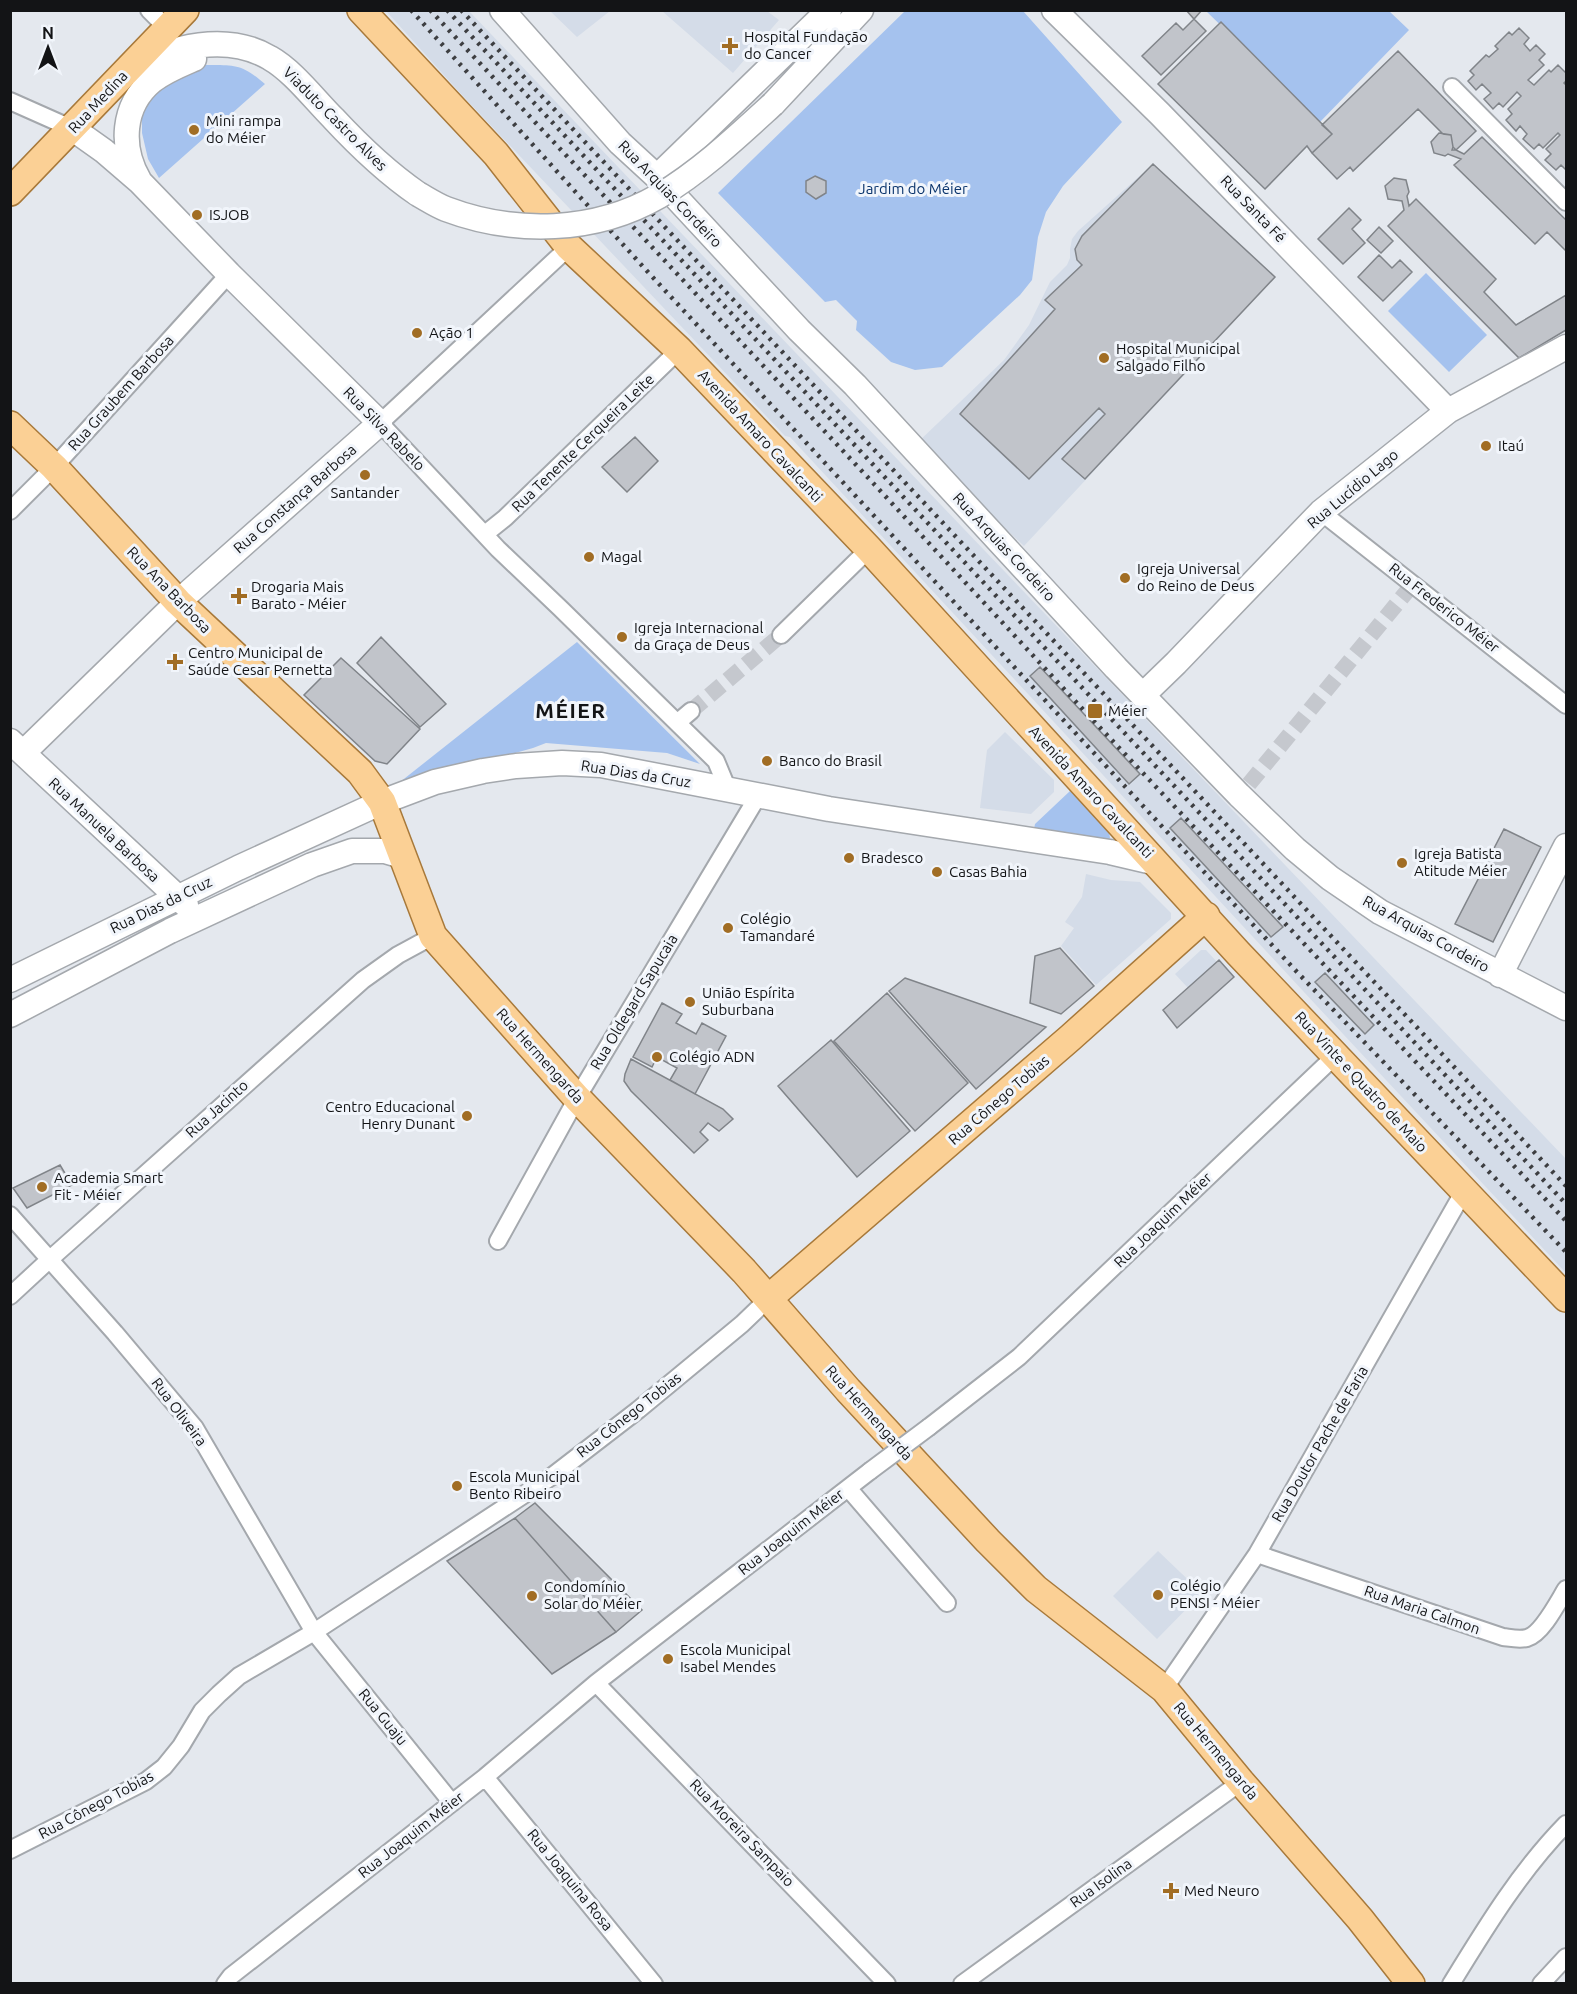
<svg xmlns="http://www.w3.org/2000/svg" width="1577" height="1994" font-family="Ubuntu,sans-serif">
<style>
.built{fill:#d4dce8}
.green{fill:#a5c2ee}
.building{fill:#c1c4ca;stroke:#808489;stroke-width:1.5}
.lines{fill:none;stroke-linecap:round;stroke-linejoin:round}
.street-tunnel{stroke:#c5c8ce;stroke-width:16;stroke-dasharray:16 8;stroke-linecap:butt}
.street-casing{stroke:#a4a8ad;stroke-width:20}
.secondary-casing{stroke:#a4a8ad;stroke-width:27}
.primary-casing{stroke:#a8793a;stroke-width:30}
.street{stroke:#fff;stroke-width:16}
.secondary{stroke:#fff;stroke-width:24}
.primary{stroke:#fbd095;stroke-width:27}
.rail{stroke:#3d3e41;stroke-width:4.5;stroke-dasharray:3 6;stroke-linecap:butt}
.street-bridge-casing{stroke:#a4a8ad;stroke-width:20;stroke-linecap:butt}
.secondary-bridge-casing{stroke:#a4a8ad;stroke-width:27;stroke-linecap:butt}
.street-bridge{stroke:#fff;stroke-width:16}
.secondary-bridge{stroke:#fff;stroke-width:24}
.poi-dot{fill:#a16d24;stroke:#f1f5fb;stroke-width:2}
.labels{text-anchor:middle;stroke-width:6;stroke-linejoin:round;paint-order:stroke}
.poi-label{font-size:15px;fill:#131416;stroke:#f1f5fb;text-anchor:start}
.street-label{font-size:15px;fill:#131416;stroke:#f1f5fb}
.park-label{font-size:15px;fill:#0a346c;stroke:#f1f5fb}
.district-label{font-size:21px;font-weight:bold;letter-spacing:1.5px;fill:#131416;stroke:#f1f5fb}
</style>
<rect width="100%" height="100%" fill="#e4e8ee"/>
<path class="built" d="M386 11H469L1566 1159V1273L1316 1005 790 437 785 436 462 95Z
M550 11H610L577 37Z
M662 11H767L779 20 733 73Z
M1153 164 1275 277 1024 546 916 444 1004 360 1029 325 1050 282 1067 265 1070 258V249L1072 239 1078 231Z
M1005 732 1054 780V792L1031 814 980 808 987 750Z
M1086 874 1111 880 1140 882 1171 913V919L1096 985 1061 946 1074 928 1065 922 1082 897Z
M1201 950H1206L1217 962 1188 988 1175 974Z
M1158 1551 1202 1593 1157 1639 1113 1596Z"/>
<path class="green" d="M905 11H1023L1122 122 1063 186 1046 212 1038 237 1032 280 1020 295 942 367 915 370 891 362 856 330 857 321 836 300 825 302 718 193Z
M1206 11H1389L1409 30 1320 122Z
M206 65C235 65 242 64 265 84L159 178 148 159 142 133V113L155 93 179 73Z
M1426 273 1487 335 1449 372 1388 311Z
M577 642 700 764 667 753 546 743 533 748 395 786Z
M1070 791 1109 832 1110 838 1107 842 1033 834 1035 824Z"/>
<path class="building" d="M1186 10H1202L1194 19Z
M1194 19 1206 31 1161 75 1142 56 1176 23 1183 30Z
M1221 22 1332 134 1312 153 1307 146 1265 189 1158 84Z
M1519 28 1529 38 1524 44 1530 51 1536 45 1545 54 1539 60 1544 65 1528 80 1534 85 1549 70 1551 72 1558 65 1566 73V81L1564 83 1566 85V170L1561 165 1556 170 1545 160 1551 154 1546 149 1560 135 1558 133 1543 148 1539 144 1534 149 1523 139 1527 134 1520 126 1516 131 1506 120 1512 114 1508 109 1521 96 1517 92 1503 107 1499 103 1493 109 1484 99 1491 93 1482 84 1476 90 1468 81 1474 75 1470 71 1486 55 1489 57 1498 49 1495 46 1509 32 1512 35Z
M1398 51 1476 131 1456 150 1453 147 1451 135 1443 134 1418 109 1353 171 1350 167 1337 179 1312 153 1332 134 1322 125Z
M1439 133 1451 135 1453 147 1452 150H1456L1464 154 1482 137 1566 220V251L1547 232 1535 244 1454 165 1461 159 1448 154 1445 156 1434 153 1431 142Z
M1153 164 1275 277 1085 479 1062 459 1105 414 1099 408 1029 479 960 414 1055 309 1045 300 1082 265 1077 260 1075 249 1082 236Z
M815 176 826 181V193L816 199 806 192V181Z
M1394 178 1406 180 1409 192 1407 196 1409 206 1416 199 1496 279 1484 292 1516 325 1566 295V330L1519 358 1388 226 1404 210 1402 201 1388 199 1385 186Z
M1349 208 1361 220 1352 229 1365 243 1343 264 1318 239Z
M1379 227 1393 241 1381 253 1367 240Z
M1379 255 1392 268 1400 260 1412 272 1383 301 1358 277Z
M635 437 658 461 627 492 602 467Z
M381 637 446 704 420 727 357 663Z
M341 658 420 729 387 764 375 761 304 695Z
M1040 667 1140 774 1129 784 1030 676Z
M1181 818 1283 927 1271 937 1170 828Z
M1504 829 1541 847 1493 942 1455 924Z
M1060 948 1094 986 1061 1014 1030 1003 1035 956Z
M1219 960 1234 977 1177 1028 1163 1010Z
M1325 973 1374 1025 1365 1034 1315 982Z
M905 978 1046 1027 976 1089 889 991Z
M887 993 968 1083 915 1131 834 1041Z
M662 1003 682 1014 676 1023 696 1034 702 1023 726 1036 695 1094 670 1080 677 1068 657 1057 652 1067 633 1057Z
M831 1040 910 1131 857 1177 778 1086Z
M631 1059 723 1109 733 1119 719 1131 708 1123 700 1132 708 1140 694 1153 631 1091 624 1081 625 1074Z
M60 1165 72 1185 27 1208 13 1188Z
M535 1503 642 1610 616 1632 515 1518Z
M515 1518 616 1632 552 1674 447 1561Z"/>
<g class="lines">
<path class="street-tunnel" d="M691 711 781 635
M1249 784 1413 584"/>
<g class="street-casing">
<path id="street" d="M149 10 167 28
M1452 87 1566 202
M10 101 73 129
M569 247 380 423 498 549 560 608 716 761 728 790
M10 511 54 467 229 274
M1321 512 1566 705
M485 534 505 518 679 350
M781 635 869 549
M678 722 691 711
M10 1215 115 1333 195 1428 314 1632 452 1803
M498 1241 577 1098 758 796
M10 1296 49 1260 363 980 398 955 433 936
M929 1427 1019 1357 1335 1056
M848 1488 947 1603
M1257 1554 1503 1637C1511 1638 1519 1640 1527 1638 1542 1634 1558 1602 1566 1589
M596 1683 887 1984
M1164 1689 1257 1554 1464 1191
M485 1777 654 1984
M10 1850 146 1781 164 1767 181 1746 202 1711 219 1694 239 1676 314 1632 551 1477 638 1410 742 1324 769 1298
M225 1984 231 1976 485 1777 596 1683 870 1471
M962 1984 1241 1782
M1451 1984C1486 1927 1520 1871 1566 1824
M1541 1984 1566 1957"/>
</g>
<g class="secondary-casing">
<path id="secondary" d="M502 10 620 143 657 177 799 330 855 385 1116 668 1239 795 1295 849 1330 878 1380 912 1566 1008
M1054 10 1160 114 1448 411
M132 71C170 45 228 33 270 58 293 71 314 99 333 118 359 146 386 172 418 194
M773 104 861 10
M657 177 829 10
M139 180C120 147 122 106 152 81 165 71 180 65 194 59
M1144 694 1176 663 1321 512 1448 411 1566 347
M10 741 186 905
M23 753 178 602 380 423 229 274 140 182 104 151 73 129
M1500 975 1566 846
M10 980 238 868 382 802 435 782 483 771 516 766 562 763 601 765 829 809 1110 852 1157 863
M10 1015 170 931 312 865 352 851H385L402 856"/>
</g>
<g class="primary-casing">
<path id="primary" d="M361 10 496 154 569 247 679 350 869 549 1238 953 1566 1298
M10 192 185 10
M10 425 54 467 178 602 360 772 382 802 433 936 577 1098 744 1271 848 1390 988 1541 1036 1589 1164 1689 1241 1782 1360 1919 1411 1984
M769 1298 1070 1038 1206 916"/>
</g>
<use href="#street" class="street"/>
<use href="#secondary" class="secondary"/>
<use href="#primary" class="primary"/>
<path class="rail" d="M411 10 647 271 1297 972 1566 1252
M430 10 874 484 1090 717 1566 1221
M447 10 1566 1204
M461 10 1566 1186"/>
<g class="street-bridge-casing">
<path id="street-bridge" d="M870 1471 929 1427"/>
</g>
<g class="secondary-bridge-casing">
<path id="secondary-bridge" d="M418 194C427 199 436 205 446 209 515 235 595 233 659 196 701 171 738 136 773 104"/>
</g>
<use href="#street-bridge" class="street-bridge"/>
<use href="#secondary-bridge" class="secondary-bridge"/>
</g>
<g class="poi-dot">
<path d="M727 37h6v6h6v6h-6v6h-6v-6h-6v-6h6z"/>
<circle cx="194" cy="130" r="6"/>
<circle cx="197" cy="215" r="6"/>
<circle cx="417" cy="333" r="6"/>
<circle cx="1104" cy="358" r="6"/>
<circle cx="1486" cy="446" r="6"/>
<circle cx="365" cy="475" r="6"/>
<circle cx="589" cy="557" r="6"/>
<circle cx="1125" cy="578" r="6"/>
<path d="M236 587h6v6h6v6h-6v6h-6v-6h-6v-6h6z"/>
<circle cx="622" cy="637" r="6"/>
<path d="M172 653h6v6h6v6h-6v6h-6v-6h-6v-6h6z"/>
<rect x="1087" y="703" width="16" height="16" rx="3"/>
<circle cx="767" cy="761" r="6"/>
<circle cx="849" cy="858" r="6"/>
<circle cx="1402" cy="863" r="6"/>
<circle cx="937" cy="872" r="6"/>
<circle cx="728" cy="928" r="6"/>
<circle cx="690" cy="1002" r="6"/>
<circle cx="657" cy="1057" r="6"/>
<circle cx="467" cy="1116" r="6"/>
<circle cx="42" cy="1187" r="6"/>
<circle cx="457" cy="1486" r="6"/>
<circle cx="1158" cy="1595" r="6"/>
<circle cx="532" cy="1596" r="6"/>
<circle cx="668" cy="1659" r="6"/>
<path d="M1168 1882h6v6h6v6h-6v6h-6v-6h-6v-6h6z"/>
</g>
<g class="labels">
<g class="poi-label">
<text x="744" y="42">Hospital Fundação<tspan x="744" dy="17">do Cancer</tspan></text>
<text x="206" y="126">Mini rampa<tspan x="206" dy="17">do Méier</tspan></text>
<text x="209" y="220">ISJOB</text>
<text x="429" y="338">Ação 1</text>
<text x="1116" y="354">Hospital Municipal<tspan x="1116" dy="17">Salgado Filho</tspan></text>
<text x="1498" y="451">Itaú</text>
<text x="365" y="498" text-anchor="middle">Santander</text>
<text x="601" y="562">Magal</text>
<text x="1137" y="574">Igreja Universal<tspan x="1137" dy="17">do Reino de Deus</tspan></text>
<text x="251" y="592">Drogaria Mais<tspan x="251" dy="17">Barato - Méier</tspan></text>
<text x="634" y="633">Igreja Internacional<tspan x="634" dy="17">da Graça de Deus</tspan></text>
<text x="188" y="658">Centro Municipal de<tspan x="188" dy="17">Saúde Cesar Pernetta</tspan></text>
<text x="1108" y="716">Méier</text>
<text x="779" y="766">Banco do Brasil</text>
<text x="1414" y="859">Igreja Batista<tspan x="1414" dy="17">Atitude Méier</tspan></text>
<text x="861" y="863">Bradesco</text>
<text x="949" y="877">Casas Bahia</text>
<text x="740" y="924">Colégio<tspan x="740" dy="17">Tamandaré</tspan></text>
<text x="702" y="998">União Espírita<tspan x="702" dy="17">Suburbana</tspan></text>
<text x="669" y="1062">Colégio ADN</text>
<text x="455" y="1112" text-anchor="end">Centro Educacional<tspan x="455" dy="17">Henry Dunant</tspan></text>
<text x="54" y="1183">Academia Smart<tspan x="54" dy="17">Fit - Méier</tspan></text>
<text x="469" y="1482">Escola Municipal<tspan x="469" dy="17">Bento Ribeiro</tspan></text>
<text x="1170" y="1591">Colégio<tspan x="1170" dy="17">PENSI - Méier</tspan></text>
<text x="544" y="1592">Condomínio<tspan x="544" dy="17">Solar do Méier</tspan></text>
<text x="680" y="1655">Escola Municipal<tspan x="680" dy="17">Isabel Mendes</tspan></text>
<text x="1184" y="1896">Med Neuro</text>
</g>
<g class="street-label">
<text transform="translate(98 102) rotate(-47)" y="5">Rua Medina</text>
<text transform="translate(335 119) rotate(45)" y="5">Viaduto Castro Alves</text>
<text transform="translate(670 194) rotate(46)" y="5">Rua Arquias Cordeiro</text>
<text transform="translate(1253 209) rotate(46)" y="5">Rua Santa Fé</text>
<text transform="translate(121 393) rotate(-48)" y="5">Rua Graubem Barbosa</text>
<text transform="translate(384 429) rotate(46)" y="5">Rua Silva Rabelo</text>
<text transform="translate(760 436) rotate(47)" y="5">Avenida Amaro Cavalcanti</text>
<text transform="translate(583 443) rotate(-44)" y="5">Rua Tenente Cerqueira Leite</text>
<text transform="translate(1353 489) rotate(-40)" y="5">Rua Lucídio Lago</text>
<text transform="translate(295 499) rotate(-41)" y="5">Rua Constança Barbosa</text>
<text transform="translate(1004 547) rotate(47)" y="5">Rua Arquias Cordeiro</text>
<text transform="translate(169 590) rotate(46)" y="5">Rua Ana Barbosa</text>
<text transform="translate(1444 608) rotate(38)" y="5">Rua Frederico Méier</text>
<text transform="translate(636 774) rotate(9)" y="5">Rua Dias da Cruz</text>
<text transform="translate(1091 792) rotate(47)" y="5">Avenida Amaro Cavalcanti</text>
<text transform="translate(104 830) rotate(43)" y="5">Rua Manuela Barbosa</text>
<text transform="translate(161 905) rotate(-26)" y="5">Rua Dias da Cruz</text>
<text transform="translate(1426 934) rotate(29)" y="5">Rua Arquias Cordeiro</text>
<text transform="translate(634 1002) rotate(-59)" y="5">Rua Oldegard Sapucaia</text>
<text transform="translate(540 1056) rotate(48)" y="5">Rua Hermengarda</text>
<text transform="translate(1361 1082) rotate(47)" y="5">Rua Vinte e Quatro de Maio</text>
<text transform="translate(999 1100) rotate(-41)" y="5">Rua Cônego Tobias</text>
<text transform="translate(217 1109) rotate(-42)" y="5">Rua Jacinto</text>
<text transform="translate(1163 1220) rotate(-44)" y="5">Rua Joaquim Méier</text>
<text transform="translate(179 1412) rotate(53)" y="5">Rua Oliveira</text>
<text transform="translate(869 1413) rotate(48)" y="5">Rua Hermengarda</text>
<text transform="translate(629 1415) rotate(-38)" y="5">Rua Cônego Tobias</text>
<text transform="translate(1320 1444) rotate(-60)" y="5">Rua Doutor Pache de Faria</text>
<text transform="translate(791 1532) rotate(-38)" y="5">Rua Joaquim Méier</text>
<text transform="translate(1422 1610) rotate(19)" y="5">Rua Maria Calmon</text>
<text transform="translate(383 1717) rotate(51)" y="5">Rua Guaju</text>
<text transform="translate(1216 1751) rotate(50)" y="5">Rua Hermengarda</text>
<text transform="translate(96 1805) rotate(-28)" y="5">Rua Cônego Tobias</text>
<text transform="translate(742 1833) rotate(46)" y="5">Rua Moreira Sampaio</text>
<text transform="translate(411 1835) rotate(-38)" y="5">Rua Joaquim Méier</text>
<text transform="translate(570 1880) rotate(51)" y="5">Rua Joaquina Rosa</text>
<text transform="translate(1101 1883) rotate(-36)" y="5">Rua Isolina</text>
</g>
<g class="park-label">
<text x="913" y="194">Jardim do Méier</text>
</g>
<g class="district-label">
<text x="571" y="718">MÉIER</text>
</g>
</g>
<rect width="1577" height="1994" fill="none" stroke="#131416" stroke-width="24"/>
<g transform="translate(48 48)" stroke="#f1f5fb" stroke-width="4.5" paint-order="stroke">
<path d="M0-4.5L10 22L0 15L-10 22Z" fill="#131416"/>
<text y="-9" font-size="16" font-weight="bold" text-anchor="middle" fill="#131416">N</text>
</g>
</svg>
